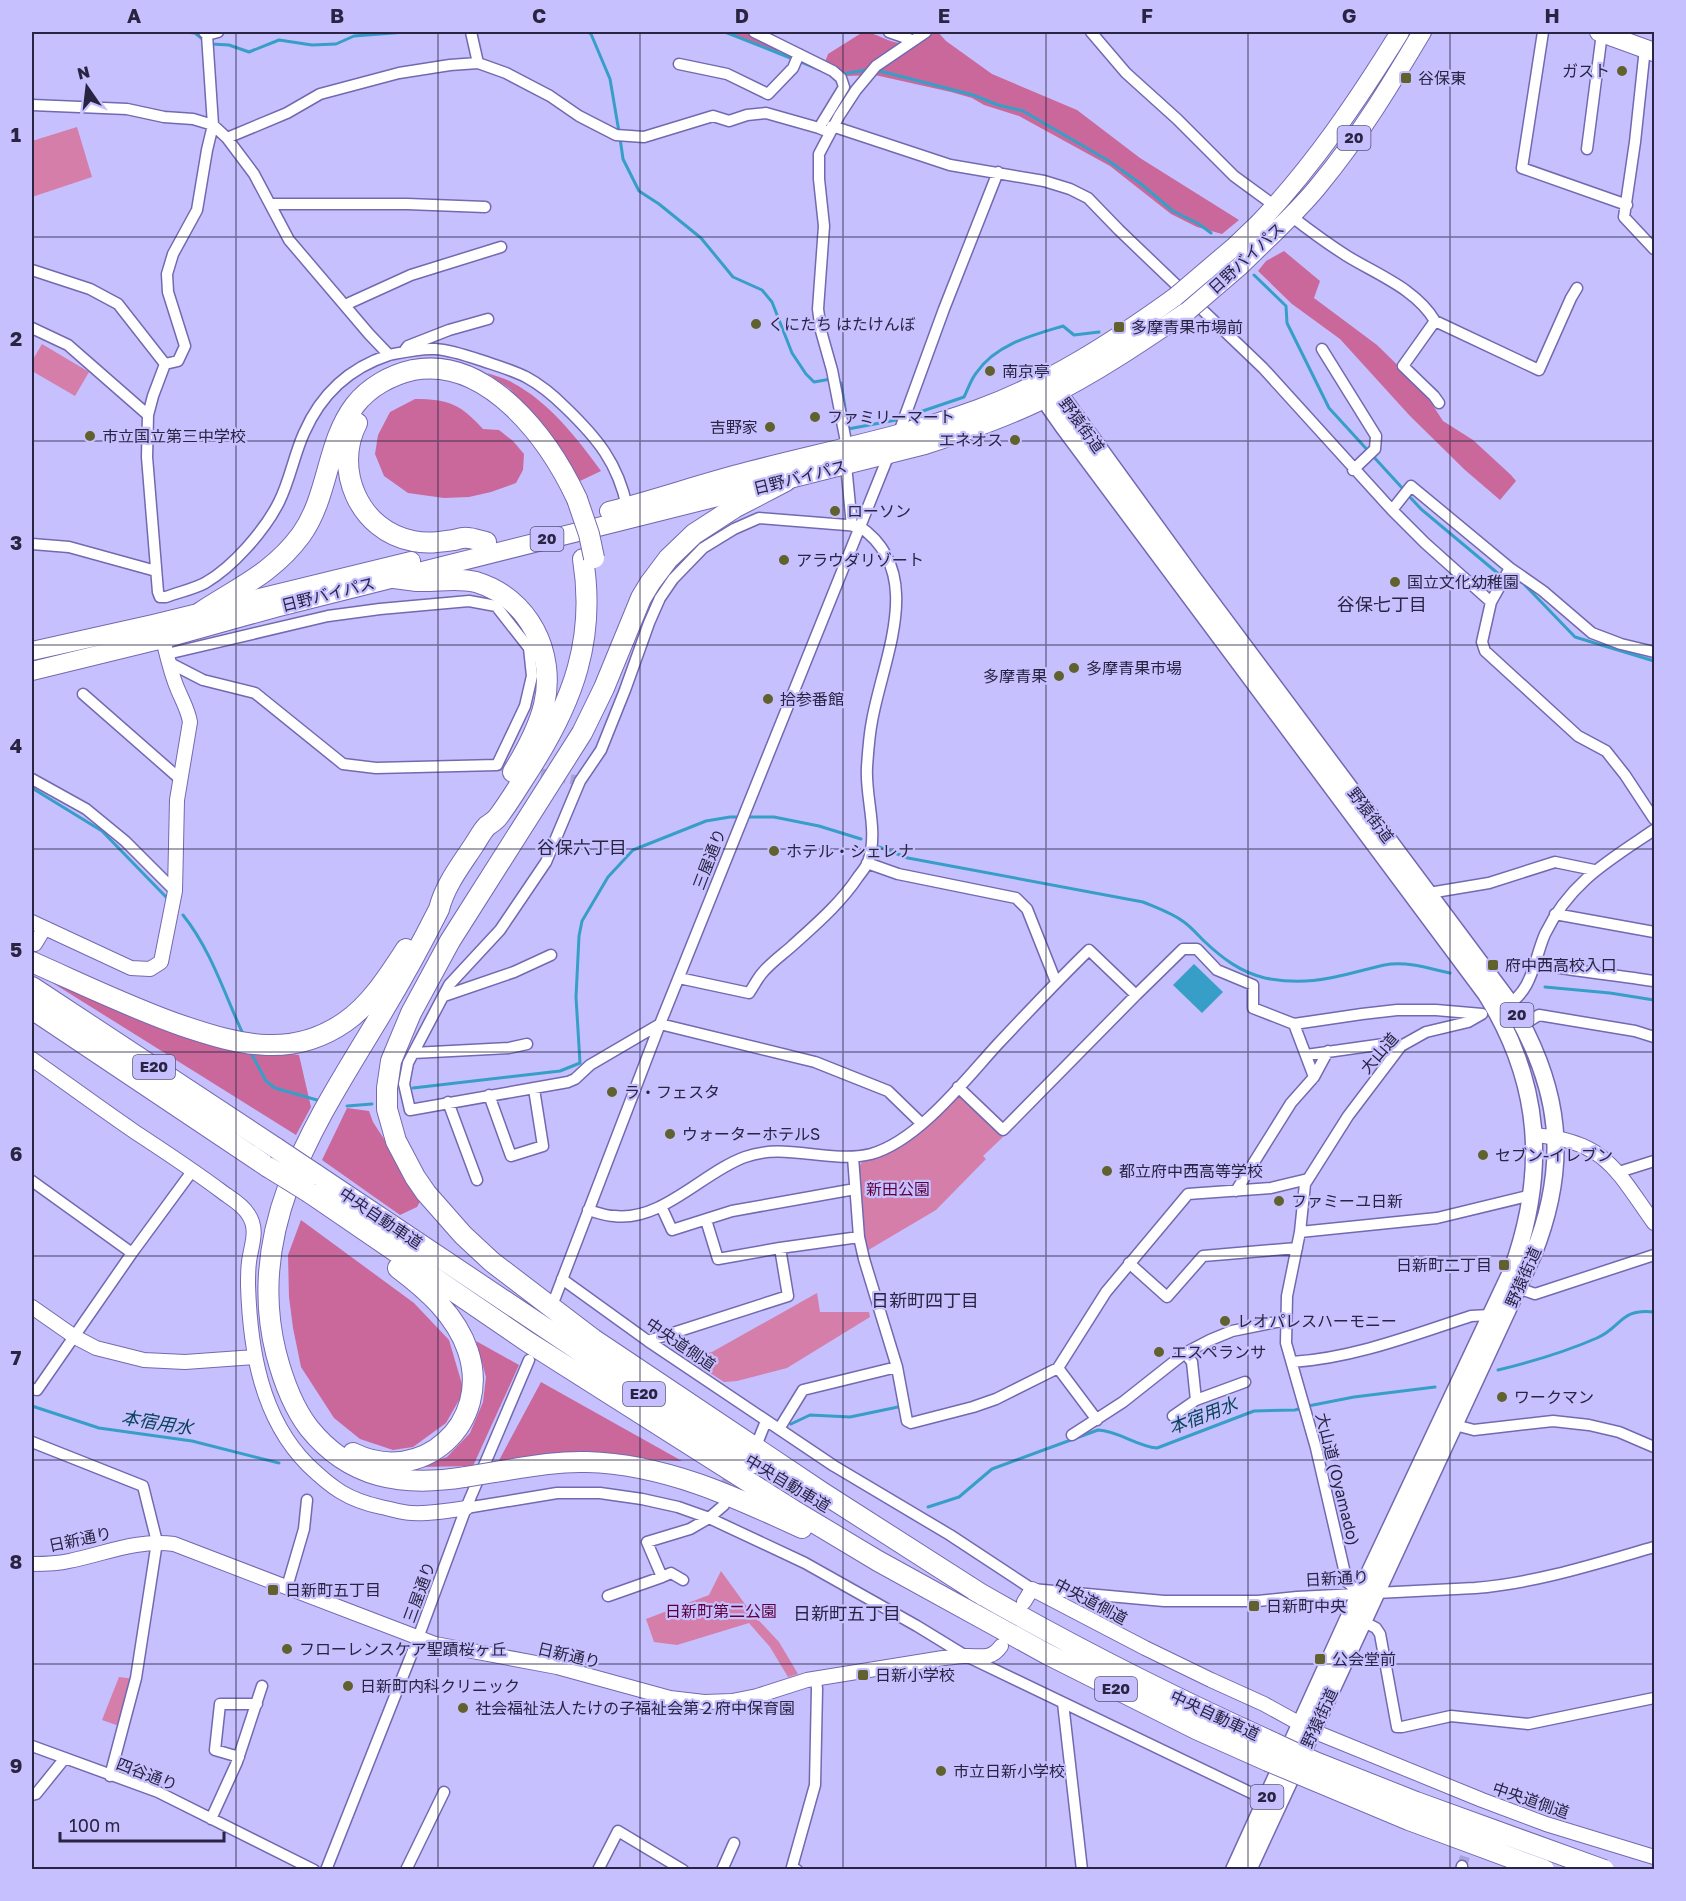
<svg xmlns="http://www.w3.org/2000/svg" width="1686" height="1901" font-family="'Golos Text','Noto Sans JP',sans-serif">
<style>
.green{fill:#d47ea9}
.forest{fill:#cb689b}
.water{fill:#379ec7}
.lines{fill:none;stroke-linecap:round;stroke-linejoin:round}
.stream{stroke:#379ec7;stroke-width:3}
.minor-tunnel{stroke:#a6a1d8;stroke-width:10;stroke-dasharray:10 5;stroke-linecap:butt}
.minor-casing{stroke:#7369b0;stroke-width:13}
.tertiary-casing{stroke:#7369b0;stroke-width:16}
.primary-casing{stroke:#7369b0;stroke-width:19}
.trunk-casing{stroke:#7369b0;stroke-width:20}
.motorway-casing{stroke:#7369b0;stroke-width:22}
.minor{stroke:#fff;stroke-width:10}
.tertiary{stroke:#fff;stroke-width:14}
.primary{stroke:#fff;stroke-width:16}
.trunk{stroke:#fff;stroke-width:18}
.motorway{stroke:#fff;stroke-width:20}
.trunk-bridge-casing{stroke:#7369b0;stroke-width:20;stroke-linecap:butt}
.motorway-bridge-casing{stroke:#7369b0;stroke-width:22;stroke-linecap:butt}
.trunk-bridge{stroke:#fff;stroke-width:18}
.motorway-bridge{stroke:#fff;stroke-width:20}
.grid{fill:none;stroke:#282442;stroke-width:1.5;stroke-opacity:0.55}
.poi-dot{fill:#61612e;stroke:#c6c0fe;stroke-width:2}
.labels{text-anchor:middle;stroke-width:4.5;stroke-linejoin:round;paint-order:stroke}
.shield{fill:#c6c0fe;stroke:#57537a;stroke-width:1.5}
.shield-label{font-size:15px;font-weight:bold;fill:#282442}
.poi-label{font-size:16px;fill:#282442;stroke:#c6c0fe;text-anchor:start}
.street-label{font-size:16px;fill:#282442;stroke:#c6c0fe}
.park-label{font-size:16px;fill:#5d003c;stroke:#c6c0fe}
.neighbourhood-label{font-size:18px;fill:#282442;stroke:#c6c0fe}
.water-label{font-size:18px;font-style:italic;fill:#0a445a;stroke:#c6c0fe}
.neatline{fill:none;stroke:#282442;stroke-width:2}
.grid-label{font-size:20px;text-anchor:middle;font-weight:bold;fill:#282442}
</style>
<rect width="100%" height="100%" fill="#c6c0fe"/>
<path class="green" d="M77 127 92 177 32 197V141Z
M42 344 89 372 75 396 32 371V361Z
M960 1095 1003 1137 983 1156 986 1159 936 1210 865 1252 858 1169 863 1160 883 1155 952 1096Z
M817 1293 820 1312H869L870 1317 787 1368 737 1381 724 1382 686 1357 712 1352Z
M721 1571 750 1611 779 1642 798 1674 788 1677 770 1647 749 1623 677 1645 654 1642 646 1619 709 1595Z
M119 1677 135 1679 122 1727 102 1720Z"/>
<path class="forest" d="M725 32H754L780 45 777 52Z
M863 32C876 32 888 43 901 43 918 42 924 32 938 32L946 41 992 74 1077 110 1140 158 1239 220 1222 234 1197 227 1171 214 1110 166 1019 116 984 105 972 98 951 92 875 75 847 76 836 68 825 62 828 54Z
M1284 251 1320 281 1314 298 1377 345 1423 390 1443 421 1473 440 1511 475 1516 481 1500 500 1465 470 1410 416 1340 339 1292 304 1258 271 1266 261Z
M487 373C495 376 505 378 513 383 549 402 577 438 601 471L580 481 536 418 510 389Z
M415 399C449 399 460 404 483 429L499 430 513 441 524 454 523 470 516 483 491 492 469 497 444 498 408 493 384 476 375 454 378 435 390 412Z
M32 970 244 1048 299 1055 311 1107 296 1135Z
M347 1108 369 1111 373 1122 422 1198 417 1207 400 1215 322 1160Z
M301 1220 414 1303 449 1340 464 1391 446 1423 413 1447 393 1450 360 1439 334 1418 301 1367 293 1328 289 1297 288 1255Z
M476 1341 519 1365 473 1466 420 1467 447 1457 470 1433 483 1402 486 1377Z
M541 1382 682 1461 594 1456 496 1466Z"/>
<path class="water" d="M1194 964 1223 992 1202 1013 1173 985Z"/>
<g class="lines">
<path class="stream" d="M185 32 195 33 205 41
M588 32 591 34 610 79 619 132
M725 32 793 59
M211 44 229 45 249 52 279 40 312 45 336 44 354 36 406 32
M799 61 818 69
M876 70 973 95 998 105 1023 111 1109 161 1141 184 1173 211 1199 224 1211 233
M841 74 867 70
M620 138 623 159 639 191 659 204 701 238 733 277 762 290 772 302 792 353 806 374 814 382 831 379
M1254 275 1286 306 1287 323 1329 408 1404 490
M841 383 846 414
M911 415 964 397C968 389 971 379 977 372 996 344 1033 335 1063 326L1074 335 1099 332
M848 426V429L896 420
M1408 495 1421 509 1507 581 1522 582 1575 637 1654 661
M32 788 102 831 167 898
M879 847 908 858 1143 902C1157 908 1172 913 1184 922 1191 927 1197 934 1204 941 1222 958 1240 972 1265 978 1301 985 1326 980 1360 971 1370 969 1381 965 1391 964 1410 962 1431 969 1450 973
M183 915C211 950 224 993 243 1034
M1545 987 1610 993 1654 1000
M250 1051 266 1081 275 1088 317 1100
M413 1088 560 1071 580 1063 576 997 579 936 582 921 608 877 633 850 706 821 730 817H774L819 826 861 839
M347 1106 372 1104
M1498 1370C1531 1362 1565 1352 1597 1338 1622 1327 1620 1308 1654 1312
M32 1406 99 1428 192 1441 279 1463
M1308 1406 1354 1397 1435 1387
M791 1424 810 1415 850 1417 898 1407
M928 1507 959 1497 992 1469 1098 1430C1119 1431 1136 1446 1157 1448L1254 1411 1295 1410 1302 1408"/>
<path class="minor-tunnel" d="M497 765 580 781
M715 1501 735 1468
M1462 1866 1470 1840"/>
<g class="minor-casing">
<path id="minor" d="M754 32 833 71 841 78 844 87 819 128 824 130
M889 32 912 40
M1091 32 1126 73 1177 119 1234 176 1275 206
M1543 32 1522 168 1627 205
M207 35 218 32
M1645 48 1635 142 1624 217 1654 249
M478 63 506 73 550 96 579 116 616 135 644 137 713 116 729 121 747 115 766 113 819 128
M679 64 727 74 768 94 793 68 799 54
M32 105 127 109 164 117 193 119 213 125 207 150 197 210 173 254 167 274 168 292 185 346 178 361 165 364
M832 126 950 165 1044 181 1070 189 1088 198 1119 230 1263 368 1392 510 1411 486 1510 568 1543 591 1592 633 1621 644 1654 652
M227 138 287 113 320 94 399 73 450 65 478 63 471 32
M1587 149 1602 33
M271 204H407L485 207
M1291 216C1309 230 1328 244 1347 256 1378 275 1416 289 1435 321L1539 370 1571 298 1577 288
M32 270 90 289 118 304 165 364 153 396 148 415
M345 305 411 275 501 247
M1435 321 1403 366 1434 396 1439 403
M32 328 68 345 148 415 147 457 158 592 160 597H166C179 592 194 589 205 583 233 567 265 530 279 502 290 480 294 455 304 433 321 394 349 368 389 355L369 334 289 240 254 174 227 138 213 125 207 35 204 32
M1322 349 1376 436 1375 449 1353 470
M405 350 408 346 449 330 488 319
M389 355C404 352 420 348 435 349 451 350 468 356 483 361 498 366 512 370 526 377 541 385 554 396 566 408 597 438 618 463 627 507
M898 435 944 309 998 172
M847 447 832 370 821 331 818 309 824 226 819 179V154L839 116 856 90 876 66 926 32
M846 465 852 526
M1392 510 1425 543 1491 602
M32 544 69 547 156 571
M1510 568 1491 602 1482 642 1485 651 1578 736 1606 751 1625 775 1654 819
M167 654 328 616 380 609 469 601 496 606 529 648 532 676 525 706 497 765 376 768 343 764 255 693 203 680 168 662
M83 694 180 779
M32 779 86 809 125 841 175 891
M867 863 898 874 1016 898 1027 909 1056 982
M1429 893 1489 883 1555 862 1594 870
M1555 914 1654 932
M1535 964C1575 971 1615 975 1654 981
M679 978 749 993C754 986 758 977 764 971 772 962 783 954 792 946 815 925 840 904 858 877 861 873 866 867 868 862 879 831 865 798 867 767 868 752 869 736 872 721 883 658 927 572 859 526L759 518 734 529 703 548 673 579 660 598 649 623 625 690 601 750 580 781 546 862 500 930 449 985 408 1063 404 1084 410 1110 568 1082 575 1079 590 1065 660 1024 815 1062 888 1091 922 1124
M444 996 514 972 551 955
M1505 1006C1533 992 1534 959 1545 934 1570 882 1608 861 1654 830
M1294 1024 1314 1077
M1523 1025 1539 1015 1635 1031 1654 1037
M413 1053 509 1048 527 1044
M1306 1055 1384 1044 1401 1046
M958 1087 1003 1130 1136 995
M489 1095 511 1156 543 1146 534 1089
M448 1102 477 1180
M853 1157 859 1237 864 1259 897 1367 907 1421 911 1423 973 1407 996 1399 1058 1368 1106 1292 1188 1194 1271 1188 1308 1179
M1619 1172 1654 1161
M32 1181 132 1253
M1236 1191 1291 1103 1314 1077 1328 1051
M661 1206 672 1230 732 1211 855 1189
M588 1210C596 1212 605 1216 614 1216 662 1222 703 1172 745 1157 785 1142 829 1164 871 1154 918 1141 965 1080 997 1045 1027 1013 1057 981 1089 950L1136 995 1183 949H1197L1217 970 1253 985V1008L1294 1024 1362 1014 1397 1010H1436L1482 1014
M706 1220 718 1259 780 1248
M1300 1232 1437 1218 1532 1195
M1129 1263 1167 1297 1203 1256 1297 1248
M562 1279 648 1341 834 1466 950 1535 1032 1589 1164 1601H1258L1297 1597 1475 1588C1536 1583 1595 1564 1654 1547
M1518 1288 1535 1294 1654 1255
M555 1298 660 1024 890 452
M648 1341 788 1296 780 1248 859 1237
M1185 1353 1192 1362 1196 1400
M1292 1362C1354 1358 1413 1335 1471 1316L1490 1315
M1058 1368 1097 1420
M32 1389 37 1390 132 1253 193 1170
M1173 1416 1196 1400 1245 1382
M1455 1425 1474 1430 1553 1421 1589 1425 1619 1432 1654 1447
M779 1429 803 1390 897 1367
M1072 1435 1123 1402 1185 1353 1210 1340 1232 1331 1286 1320
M758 1441 766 1421
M32 1442 143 1486 157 1542 136 1678 110 1776
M466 1508 557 1493H600L642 1499 678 1507 709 1518 805 1563 917 1626 966 1656 1266 1800
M662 1577 671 1573 683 1580
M287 1587 304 1529 307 1500
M1360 1593 1347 1582 1316 1448 1286 1343 1287 1296 1300 1232 1305 1184 1348 1116 1401 1046 1426 1032 1468 1022 1482 1014
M608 1596 662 1577 647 1542 690 1529 709 1518 724 1505
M1364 1622 1376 1628 1380 1634 1397 1727H1402L1451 1716 1528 1724 1654 1698
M1063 1703 1082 1870
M32 1746 158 1792 314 1870
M239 1757 215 1750 220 1704H257
M32 1795 36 1794 65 1758
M211 1819 237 1762 262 1686
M326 1870 418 1638 466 1508 529 1360
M406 1870 444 1792
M598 1870 618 1831 683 1870
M722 1870 734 1843
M797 1870 792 1867 815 1785 817 1689 816 1679
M1461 1870 1462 1866"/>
</g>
<g class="tertiary-casing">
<path id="tertiary" d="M32 922 131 968 150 969 161 962 175 891 177 800 190 722C188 710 183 702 178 690 171 674 167 656 163 639
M35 944 44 929
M32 1059C66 1083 100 1108 135 1132 164 1151 193 1170 221 1191 230 1198 242 1204 248 1214 259 1230 251 1245 249 1262 248 1269 248 1278 248 1285 250 1349 261 1418 308 1465 332 1488 348 1500 381 1507 391 1509 402 1513 412 1513 430 1514 448 1511 466 1508
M1534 1135C1606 1141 1616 1170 1654 1223
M32 1307 75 1337 96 1348 144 1360 185 1362 255 1357
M32 1564C44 1564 56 1564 69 1561 104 1554 137 1539 174 1544L435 1644 557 1667 670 1698 704 1702 732 1701 757 1696 807 1680 943 1658C950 1658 957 1656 964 1656 979 1655 991 1661 1001 1646
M1024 1602 1032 1589 1145 1648 1211 1680 1264 1704 1313 1731 1482 1800 1546 1824 1654 1857"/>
</g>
<g class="primary-casing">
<path id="primary" d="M1048 384 1058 392 1193 578 1510 1003C1561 1088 1570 1163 1533 1255L1248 1870
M1043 387 1044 399 1063 426 1486 994C1542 1084 1547 1172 1512 1270L1360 1593 1234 1870"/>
</g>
<g class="trunk-casing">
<path id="trunk" d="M1599 32 1654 52
M1259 223C1314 165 1358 100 1400 32
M1273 234C1289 218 1306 202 1320 184 1359 137 1391 84 1422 32
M609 511C656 499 702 483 749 471 826 451 904 436 978 409 1049 383 1114 341 1175 297
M32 651 153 624 411 561
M32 671 163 639 275 608 925 445C965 432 1006 418 1044 399 1095 374 1142 342 1189 310"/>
</g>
<g class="motorway-casing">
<path id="motorway" d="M357 423C333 469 359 531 413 541 427 544 440 542 454 540 458 539 463 537 468 538 473 538 480 541 486 542
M786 481 734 508 694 534 668 559 650 583 641 598 604 688 582 733 450 941 411 1013 391 1061 387 1088V1109L396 1141 415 1177 426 1193 463 1235 492 1262 593 1339 823 1493 984 1596
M394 578C402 579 409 580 417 581 437 582 456 577 476 582 529 598 556 653 544 705 538 729 526 751 513 772
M201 612C239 587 273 573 301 535 329 496 326 443 355 405 369 387 391 375 413 370 488 356 549 439 577 499
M32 962C82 984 131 1008 183 1026 210 1035 238 1044 267 1045 295 1046 322 1038 345 1022 371 1004 389 975 406 949
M32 987 276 1148
M32 1009 268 1167
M315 1174 620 1378 754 1463
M310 1193 528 1342 793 1510 878 1561 1047 1654 1196 1729 1268 1761
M353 1453C422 1487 492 1423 468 1351 456 1315 427 1290 398 1268
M495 1472C526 1467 556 1461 587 1462 664 1464 733 1496 802 1528
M465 1477C403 1487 350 1479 309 1428 292 1406 283 1380 276 1353 244 1226 317 1120 380 1016 401 981 421 945 439 909 445 885 461 865 474 845 478 839 482 831 487 826 491 823 495 821 498 817 510 801 520 784 531 767 573 701 596 639 583 559
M974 1590C1071 1646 1172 1697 1274 1743"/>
</g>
<use href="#minor" class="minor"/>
<use href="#tertiary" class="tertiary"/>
<use href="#primary" class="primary"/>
<use href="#trunk" class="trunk"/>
<use href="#motorway" class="motorway"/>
<g class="trunk-bridge-casing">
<path id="trunk-bridge" d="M1175 297 1235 246 1259 223
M1189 310 1239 267 1273 234"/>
</g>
<g class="motorway-bridge-casing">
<path id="motorway-bridge" d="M577 499 589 534 594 558
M276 1148 315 1174
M268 1167 310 1193
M465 1477 495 1472
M1274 1743 1315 1762 1416 1802 1604 1870
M1268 1761 1409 1820 1544 1870"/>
</g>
<use href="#trunk-bridge" class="trunk-bridge"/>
<use href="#motorway-bridge" class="motorway-bridge"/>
</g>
<path class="grid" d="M236 32V1870M438 32V1870M640 32V1870M843 32V1870M1046 32V1870M1248 32V1870M1450 32V1870M32 237H1654M32 441H1654M32 645H1654M32 849H1654M32 1052H1654M32 1256H1654M32 1460H1654M32 1664H1654"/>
<g class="poi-dot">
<circle cx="1622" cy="71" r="6"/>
<rect x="1400" y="72" width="12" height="12" rx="3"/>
<circle cx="756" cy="324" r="6"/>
<rect x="1113" y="321" width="12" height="12" rx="3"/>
<circle cx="990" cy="371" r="6"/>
<circle cx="815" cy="417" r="6"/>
<circle cx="770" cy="427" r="6"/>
<circle cx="90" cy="436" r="6"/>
<circle cx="1015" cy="440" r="6"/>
<circle cx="835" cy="511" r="6"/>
<circle cx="784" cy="560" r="6"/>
<circle cx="1395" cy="582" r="6"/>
<circle cx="1074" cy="668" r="6"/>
<circle cx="1059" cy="676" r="6"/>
<circle cx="768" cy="699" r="6"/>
<circle cx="774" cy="851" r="6"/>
<rect x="1487" y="959" width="12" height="12" rx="3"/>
<circle cx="612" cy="1092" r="6"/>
<circle cx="670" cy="1134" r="6"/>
<circle cx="1483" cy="1155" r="6"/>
<circle cx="1107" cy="1171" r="6"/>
<circle cx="1279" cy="1201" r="6"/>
<rect x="1498" y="1259" width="12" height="12" rx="3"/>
<circle cx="1225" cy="1321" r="6"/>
<circle cx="1159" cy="1352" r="6"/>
<circle cx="1502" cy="1397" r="6"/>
<rect x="267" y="1584" width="12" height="12" rx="3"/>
<rect x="1248" y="1600" width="12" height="12" rx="3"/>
<circle cx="287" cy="1649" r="6"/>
<rect x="1314" y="1653" width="12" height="12" rx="3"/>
<rect x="857" y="1669" width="12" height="12" rx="3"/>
<circle cx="348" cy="1686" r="6"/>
<circle cx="463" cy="1708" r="6"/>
<circle cx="941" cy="1771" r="6"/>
</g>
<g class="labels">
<g class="shield">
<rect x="1337.5" y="126" width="33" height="24" rx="4.5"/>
<rect x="530.5" y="527" width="33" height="24" rx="4.5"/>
<rect x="1500.5" y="1003" width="33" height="24" rx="4.5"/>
<rect x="133" y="1055" width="42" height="24" rx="4.5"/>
<rect x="623" y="1382" width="42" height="24" rx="4.5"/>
<rect x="1095" y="1677" width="42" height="24" rx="4.5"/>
<rect x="1250.5" y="1785" width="33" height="24" rx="4.5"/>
</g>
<g class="shield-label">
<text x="1354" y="143">20</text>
<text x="547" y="544">20</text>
<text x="1517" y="1020">20</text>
<text x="154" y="1072">E20</text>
<text x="644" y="1399">E20</text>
<text x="1116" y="1694">E20</text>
<text x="1267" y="1802">20</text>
</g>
<g class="poi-label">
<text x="1610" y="77" text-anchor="end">ガスト</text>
<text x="1418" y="84">谷保東</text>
<text x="768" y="330">くにたち はたけんぼ</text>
<text x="1131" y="333">多摩青果市場前</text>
<text x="1002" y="377">南京亭</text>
<text x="827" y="423">ファミリーマート</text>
<text x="758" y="433" text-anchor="end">吉野家</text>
<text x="102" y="442">市立国立第三中学校</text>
<text x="1003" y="446" text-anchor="end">エネオス</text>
<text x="847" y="517">ローソン</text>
<text x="796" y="566">アラウダリゾート</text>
<text x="1407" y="588">国立文化幼稚園</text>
<text x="1086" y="674">多摩青果市場</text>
<text x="1047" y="682" text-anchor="end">多摩青果</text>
<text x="780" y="705">拾参番館</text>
<text x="786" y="857">ホテル・シェレナ</text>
<text x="1505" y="971">府中西高校入口</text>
<text x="624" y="1098">ラ・フェスタ</text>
<text x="682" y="1140">ウォーターホテルS</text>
<text x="1495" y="1161">セブン-イレブン</text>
<text x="1119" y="1177">都立府中西高等学校</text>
<text x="1291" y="1207">ファミーユ日新</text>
<text x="1492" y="1271" text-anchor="end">日新町二丁目</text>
<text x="1237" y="1327">レオパレスハーモニー</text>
<text x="1171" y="1358">エスペランサ</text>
<text x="1514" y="1403">ワークマン</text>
<text x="285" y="1596">日新町五丁目</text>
<text x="1266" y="1612">日新町中央</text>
<text x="299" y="1655">フローレンスケア聖蹟桜ヶ丘</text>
<text x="1332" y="1665">公会堂前</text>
<text x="875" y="1681">日新小学校</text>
<text x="360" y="1692">日新町内科クリニック</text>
<text x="475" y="1714">社会福祉法人たけの子福祉会第２府中保育園</text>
<text x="953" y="1777">市立日新小学校</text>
</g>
<g class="street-label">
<text transform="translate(1246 258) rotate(-43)" y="6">日野バイパス</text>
<text transform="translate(1082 425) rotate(54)" y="6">野猿街道</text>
<text transform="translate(800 477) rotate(-14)" y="6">日野バイパス</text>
<text transform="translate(328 594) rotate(-14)" y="6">日野バイパス</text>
<text transform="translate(1371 815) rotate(53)" y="6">野猿街道</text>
<text transform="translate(709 859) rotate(-69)" y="6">三屋通り</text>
<text transform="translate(1379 1053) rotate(-49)" y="6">大山道</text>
<text transform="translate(381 1218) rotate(34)" y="6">中央自動車道</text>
<text transform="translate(1523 1277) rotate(-66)" y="6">野猿街道</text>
<text transform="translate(681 1344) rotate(34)" y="6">中央道側道</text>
<text transform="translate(1338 1479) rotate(76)" y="6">大山道 (Oyamado)</text>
<text transform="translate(788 1483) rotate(31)" y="6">中央自動車道</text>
<text transform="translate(80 1539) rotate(-12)" y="6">日新通り</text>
<text transform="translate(1337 1578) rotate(-3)" y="6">日新通り</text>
<text transform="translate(419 1592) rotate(-70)" y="6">三屋通り</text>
<text transform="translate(1091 1601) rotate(28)" y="6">中央道側道</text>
<text transform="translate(569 1655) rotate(13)" y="6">日新通り</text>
<text transform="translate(1215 1715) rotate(25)" y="6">中央自動車道</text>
<text transform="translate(1319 1718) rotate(-65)" y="6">野猿街道</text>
<text transform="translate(147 1774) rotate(21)" y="6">四谷通り</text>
<text transform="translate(1531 1800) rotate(19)" y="6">中央道側道</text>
</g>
<g class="park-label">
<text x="898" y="1195">新田公園</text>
<text x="721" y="1617">日新町第二公園</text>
</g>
<g class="neighbourhood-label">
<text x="1382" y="611">谷保七丁目</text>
<text x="582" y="854">谷保六丁目</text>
<text x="925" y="1307">日新町四丁目</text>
<text x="847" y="1620">日新町五丁目</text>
</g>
<g class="water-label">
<text transform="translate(1203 1416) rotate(-21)" y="6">本宿用水</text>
<text transform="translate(157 1423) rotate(9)" y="6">本宿用水</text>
</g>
</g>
<rect width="1686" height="1901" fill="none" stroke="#c6c0fe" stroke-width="66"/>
<g transform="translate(87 87) rotate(346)" stroke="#c6c0fe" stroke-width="4.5" paint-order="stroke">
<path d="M0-4.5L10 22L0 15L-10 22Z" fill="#282442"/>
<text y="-9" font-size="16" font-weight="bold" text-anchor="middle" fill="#282442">N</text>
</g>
<path d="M60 1832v9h164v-9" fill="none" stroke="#282442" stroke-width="3"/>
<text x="69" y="1832" font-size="18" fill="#282442" stroke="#c6c0fe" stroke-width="4.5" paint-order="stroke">100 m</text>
<rect x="33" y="33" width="1620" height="1835" class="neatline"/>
<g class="grid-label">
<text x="134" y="23">A</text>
<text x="337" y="23">B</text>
<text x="539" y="23">C</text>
<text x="742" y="23">D</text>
<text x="944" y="23">E</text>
<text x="1147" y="23">F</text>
<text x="1349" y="23">G</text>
<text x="1552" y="23">H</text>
<text x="16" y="142">1</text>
<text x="16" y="346">2</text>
<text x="16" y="550">3</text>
<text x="16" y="753">4</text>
<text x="16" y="957">5</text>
<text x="16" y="1161">6</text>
<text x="16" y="1365">7</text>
<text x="16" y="1569">8</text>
<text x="16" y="1773">9</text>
</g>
</svg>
